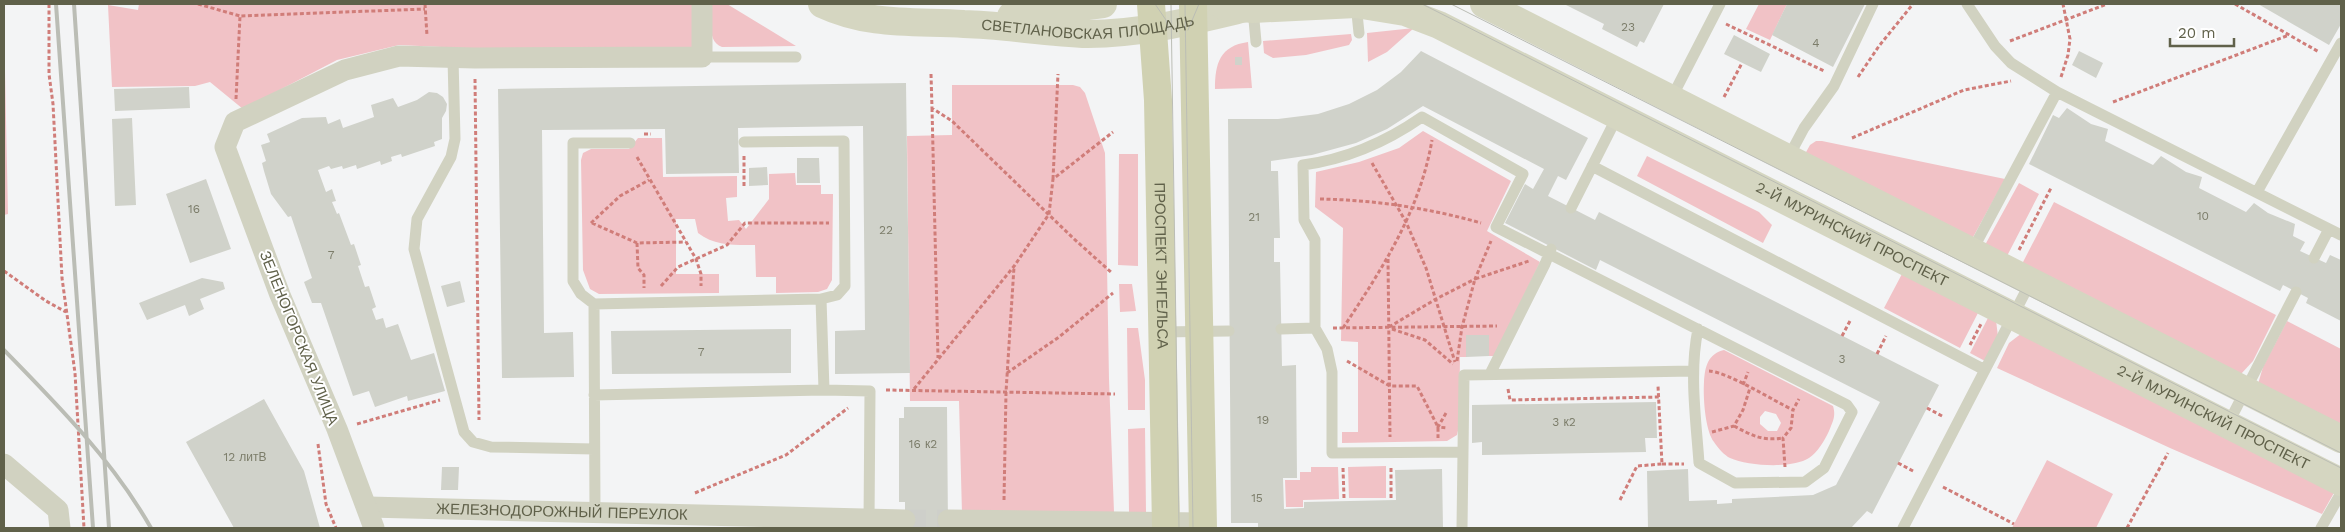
<svg xmlns="http://www.w3.org/2000/svg" width="2345" height="532" font-family="'Work Sans',sans-serif">
<style>
.green{fill:#f1c2c6;fill-rule:evenodd}
.building{fill:#d0d2ca}
.lines{fill:none;stroke-linecap:round;stroke-linejoin:round}
.street-tunnel{stroke:#cecfca;stroke-width:21;stroke-dasharray:21 11;stroke-linecap:butt}
.path{stroke:#d07d79;stroke-width:3;stroke-dasharray:4 2.5;stroke-linecap:butt}
.lane{stroke:#d1d2c1;stroke-width:11}
.street{stroke:#d1d2c1;stroke-width:21}
.secondary{stroke:#d5d6c1;stroke-width:28}
.primary{stroke:#d0d1b2;stroke-width:28}
.tram{stroke:#bbbdb5;stroke-width:1}
.rail{stroke:#bbbdb5;stroke-width:4}
.labels{text-anchor:middle;stroke-width:4;stroke-linejoin:round;paint-order:stroke}
.number-label{font-size:12px;fill:#7c7d6a}
.street-label{font-size:15px;fill:#60614a;stroke:#fff}
</style>
<rect width="100%" height="100%" fill="#f3f4f5"/>
<path class="green" d="M139 4H693L694 47 484 49 399 45 337 60 243 109 210 82 195 86 112 87 108 5 138 10Z
M712 4H727L796 46 722 47C706 41 712 18 712 4Z
M1759 4H1787L1770 40 1746 29Z
M4 24 8 214 4 215Z
M1414 28 1387 52 1368 62 1367 33Z
M1351 34 1352 40 1349 45 1306 55 1273 58 1264 53 1263 41Z
M1248 42 1252 88 1215 89C1215 63 1220 46 1248 42Z
M952 85H1073L1080 87 1085 93 1105 153 1109 379 1114 512 962 513 959 401H910L907 136 952 135Z
M1423 131 1511 181 1487 231 1540 262 1495 356H1489V335H1466V357H1460L1459 426 1457 435 1447 441 1342 443V432H1358V342L1341 341 1343 228 1315 207 1316 172 1359 162 1399 148Z
M638 138H662L663 177 737 176V197L726 198 728 221 739 220 746 229 769 199V174L795 173 796 185H821V194H833L832 280 827 289 818 292 776 293V277H756L755 245C734 245 715 246 698 233L695 219H676V274H719V293L599 294 590 289 583 270 581 160 583 153 591 149H629Z
M1816 141H1822L2005 179 1972 239 1805 154 1810 145Z
M1119 154H1138V266L1118 265Z
M1647 156 1759 212 1772 225 1763 243 1637 176Z
M2019 183 2039 194 2007 256 1985 245Z
M2054 202 2276 315 2253 361 2241 374 2022 264Z
M1903 272 1979 311 1960 348 1884 308Z
M1119 284H1132L1136 311 1120 312Z
M1989 316 1996 320 1998 337 1985 361 1970 353Z
M2287 321 2341 349V426L2258 384 2263 367Z
M1127 328H1138L1145 380V410H1128Z
M2022 333 2335 491 2322 514 2170 448 1997 368 2009 343Z
M1724 350 1833 406C1836 416 1833 421 1829 431 1825 440 1817 453 1809 458 1792 469 1748 466 1730 458 1725 456 1717 447 1714 442 1705 430 1703 397 1704 382 1705 366 1708 354 1724 350ZM1765 411 1776 414 1781 423 1777 431H1768L1760 424V417Z
M1145 428 1146 512H1129L1128 429Z
M2047 460 2113 494 2096 528H2012Z
M1386 466V498H1349L1348 467Z
M1311 467H1338L1339 499 1303 500V507H1286L1285 480H1300V472H1311Z"/>
<path class="building" d="M1564 4H1664L1644 43 1640 41 1637 47 1602 29 1604 24Z
M1787 4H1865L1833 67 1772 35Z
M2258 4H2341V24L2329 45Z
M1734 35 1770 54 1761 72 1724 54Z
M1421 51 1588 138 1566 180 1558 176 1548 196 1595 220 1599 212 1939 385 1872 514 1867 511 1851 528H1648L1647 471 1688 469 1689 501 1717 500V504L1732 503V499L1813 495 1836 485 1880 402 1600 260 1596 270 1505 223 1525 184 1533 189 1544 169 1423 106 1387 129 1356 143 1312 155 1271 161V171H1278L1280 238H1274V262H1280L1282 366 1296 365 1297 478H1283L1284 509 1304 508V502L1396 500 1395 470 1442 469 1443 528H1258V523H1231L1228 119H1278L1318 114 1349 104 1377 90 1401 72Z
M2079 51 2103 63 2096 78 2072 65Z
M1235 57H1242V65H1235Z
M906 83 910 373 835 374V331L865 330 863 126 738 128 739 173 666 174 665 129 546 130H542L544 333 573 332 574 377 502 378 498 89Z
M189 87 190 108 115 111 114 89Z
M429 92 437 93 443 97 447 104 446 111 442 118V139L434 142 435 146 402 157 401 154 391 157 392 161 381 165 380 161 357 169 356 165 343 169 342 166 331 169 329 166 318 170 326 192 332 189 336 201 332 202 337 214 339 213 351 245 354 244 361 265 358 266 365 287 369 286 376 307 372 309 376 320 383 318 386 328 398 324 411 360 434 353 445 391 408 401 407 396 375 407 369 391 353 396 321 303H312L304 282 312 278 291 216 288 217 271 194 264 171 262 163 266 161 261 145 270 142 267 134 302 118 326 117 328 124 340 119 343 128 374 117 371 105 393 98 398 107 417 100Z
M2067 108 2091 124 2108 129 2105 141 2153 165 2161 156 2186 172 2202 177 2199 188 2246 212 2254 203 2268 213 2295 224 2293 236 2305 242 2300 251 2326 263 2330 255 2341 260V321L2306 303 2308 298 2283 285 2280 291 2029 164 2053 115 2059 118Z
M132 118 136 205 115 206 112 119Z
M797 158H819L820 183H797Z
M767 167 768 185 749 186V168Z
M206 179 231 249 190 263 166 194Z
M202 278 223 282 225 289 200 299 204 309 189 316 185 305 147 320 139 303Z
M460 281 465 302 447 307 441 286Z
M791 329V373L612 374 611 331Z
M1466 335H1489V356L1466 357Z
M264 399 304 471 320 528H234L186 442Z
M1656 402 1657 438H1645L1646 452 1482 455V442L1472 443V405Z
M904 407H947L948 528H905V502H899V418H904Z
M442 467H459L458 490H441Z"/>
<g class="lines">
<path class="street-tunnel" d="M905 520H948"/>
<path class="path" d="M49 4V74L53 104 62 278 75 373 84 528
M198 4 240 16
M425 4 427 36
M2235 4 2319 52
M1726 24 1824 71
M2010 41 2107 4
M931 74 932 108 952 121 1073 238 1112 273
M1858 77 1879 46 1913 4
M2061 77 2068 55 2070 39 2063 4
M475 79 479 420
M1724 97 1742 63
M236 99 240 16 425 9
M2113 102 2289 35
M932 108 938 358
M644 134H651
M1852 138 1964 90 2011 81
M744 156V186
M637 157 696 259 701 274V286
M1372 163 1406 222 1426 268 1455 362
M1053 179 1058 74
M1320 199C1374 200 1429 208 1481 223
M591 223 620 196 649 180
M592 223 637 243 686 242
M637 243 638 268 644 275V288
M2019 250 2051 188
M1388 259 1390 437
M4 271 46 301 66 312
M661 286 678 267 727 245 745 223H829
M1389 327 1436 299 1475 279 1491 241
M1333 328 1497 326
M1343 328C1382 269 1420 211 1432 140
M1392 329 1425 340 1453 364
M1842 336 1851 319
M1970 345 1981 324
M1877 354 1886 336
M1347 361 1390 386H1417L1438 427V438
M1457 361 1462 327 1475 279 1529 261
M1709 371C1728 372 1774 401 1793 410L1799 399
M1007 373 1059 337 1113 293
M1743 385 1748 372
M914 389 1015 265 1049 214 1053 179 1113 132
M1508 389 1510 400 1660 397
M886 390 1115 394
M1927 408 1944 417
M1446 413 1438 427 1447 428
M357 424 440 400
M1734 426C1753 436 1762 441 1783 438
M1712 432 1734 426 1743 410 1750 388
M318 444 326 504 336 528
M1898 463 1915 472
M1662 464H1684
M1785 467 1783 438 1791 428 1793 410
M1343 468 1344 498
M1391 468V498
M1943 487 2014 524
M695 493 786 455 848 408
M1004 500 1006 392 1014 267
M1620 500 1637 466 1662 464 1658 386
M2127 528 2168 453"/>
<path class="lane" d="M1356 4 1359 33
M1967 4 1995 46 2011 63 2057 92
M1253 9 1256 42
M702 57H796
M453 58 455 139 451 157 417 219 414 249 464 432 473 442 491 447 594 449
M1671 99 1720 4
M744 142 844 141 845 286 837 295 821 299
M1788 158 1804 128 1834 86 1873 4
M1592 166 1985 370
M2257 192 2341 43
M1571 208 1618 115
M1972 251 2057 92 2341 235
M2314 258 2329 229
M594 304 581 294 573 281V143H630
M1281 329 1315 328
M1161 332 1229 331
M1490 374 1545 264 1551 249
M594 395 824 390 870 391 869 524
M2228 424 2296 292
M1463 452 1332 453V372L1327 349 1315 328V240L1304 220 1303 165C1348 159 1386 142 1422 117L1523 174 1496 227 1847 405 1852 412 1824 468 1805 482 1735 483 1699 463C1696 419 1689 373 1698 329
M595 512 594 304 821 299 824 390
M1462 528 1464 375 1693 371
M1903 528 2031 281
M2321 528 2341 493"/>
<g class="street">
<path d="M4 464 58 510 60 528"/>
<path id="s1" d="M368 507 905 520"/>
<path d="M948 520 1203 523"/>
<path d="M374 528 337 429 280 295 225 147 235 122 345 70 399 56 475 58 702 57V4"/>
</g>
<g class="secondary">
<path id="s2" d="M822 4C869 26 913 21 964 24 1005 25 1047 33 1088 34 1140 34 1192 21 1242 9"/>
<path id="s3" d="M1356 4 1405 12 1439 25 2341 482"/>
<path d="M1484 4 2341 439"/>
<path d="M1223 6 1253 9 1356 4"/>
<path d="M1011 16 1103 4"/>
</g>
<g class="primary">
<path id="s4" d="M1151 4 1158 100 1166 528"/>
<path d="M1193 4 1203 528"/>
</g>
<path class="tram" d="M1155 4 1166 20 1168 29
M1171 4 1179 528
M1185 4 1193 528
M1422 4 2341 468
M1451 4 2341 453
M1188 30 1199 4"/>
<path class="rail" d="M56 4 93 528
M74 4 109 528
M4 350C58 405 113 461 151 528"/>
</g>
<g class="labels">
<g class="number-label">
<text x="1628" y="31">23</text>
<text x="1816" y="47">4</text>
<text x="194" y="213">16</text>
<text x="2203" y="220">10</text>
<text x="1254" y="221">21</text>
<text x="886" y="234">22</text>
<text x="331" y="259">7</text>
<text x="701" y="356">7</text>
<text x="1842" y="363">3</text>
<text x="1263" y="424">19</text>
<text x="1564" y="426">3 к2</text>
<text x="923" y="448">16 к2</text>
<text x="245" y="461">12 литВ</text>
<text x="1257" y="502">15</text>
</g>
<g class="street-label">
<text dy="5" stroke="none"><textPath href="#s2" startOffset="269">СВЕТЛАНОВСКАЯ ПЛОЩАДЬ</textPath></text>
<text dy="5" stroke="none"><textPath href="#s3" startOffset="549">2-Й МУРИНСКИЙ ПРОСПЕКТ</textPath></text>
<text dy="5" stroke="none"><textPath href="#s4" startOffset="262">ПРОСПЕКТ ЭНГЕЛЬСА</textPath></text>
<text transform="translate(299 338) rotate(68)" y="5">ЗЕЛЕНОГОРСКАЯ УЛИЦА</text>
<text dy="5" stroke="none"><textPath href="#s3" startOffset="954">2-Й МУРИНСКИЙ ПРОСПЕКТ</textPath></text>
<text dy="5" stroke="none"><textPath href="#s1" startOffset="194">ЖЕЛЕЗНОДОРОЖНЫЙ ПЕРЕУЛОК</textPath></text>
</g>
</g>
<rect width="2345" height="532" fill="none" stroke="#60614a" stroke-width="10"/>
<path d="M2170 38v8h64v-8" fill="none" stroke="#60614a" stroke-width="2.5"/>
<text x="2178" y="38" font-size="15" fill="#60614a" stroke="#ffffff" stroke-width="4" paint-order="stroke">20 m</text>
</svg>
